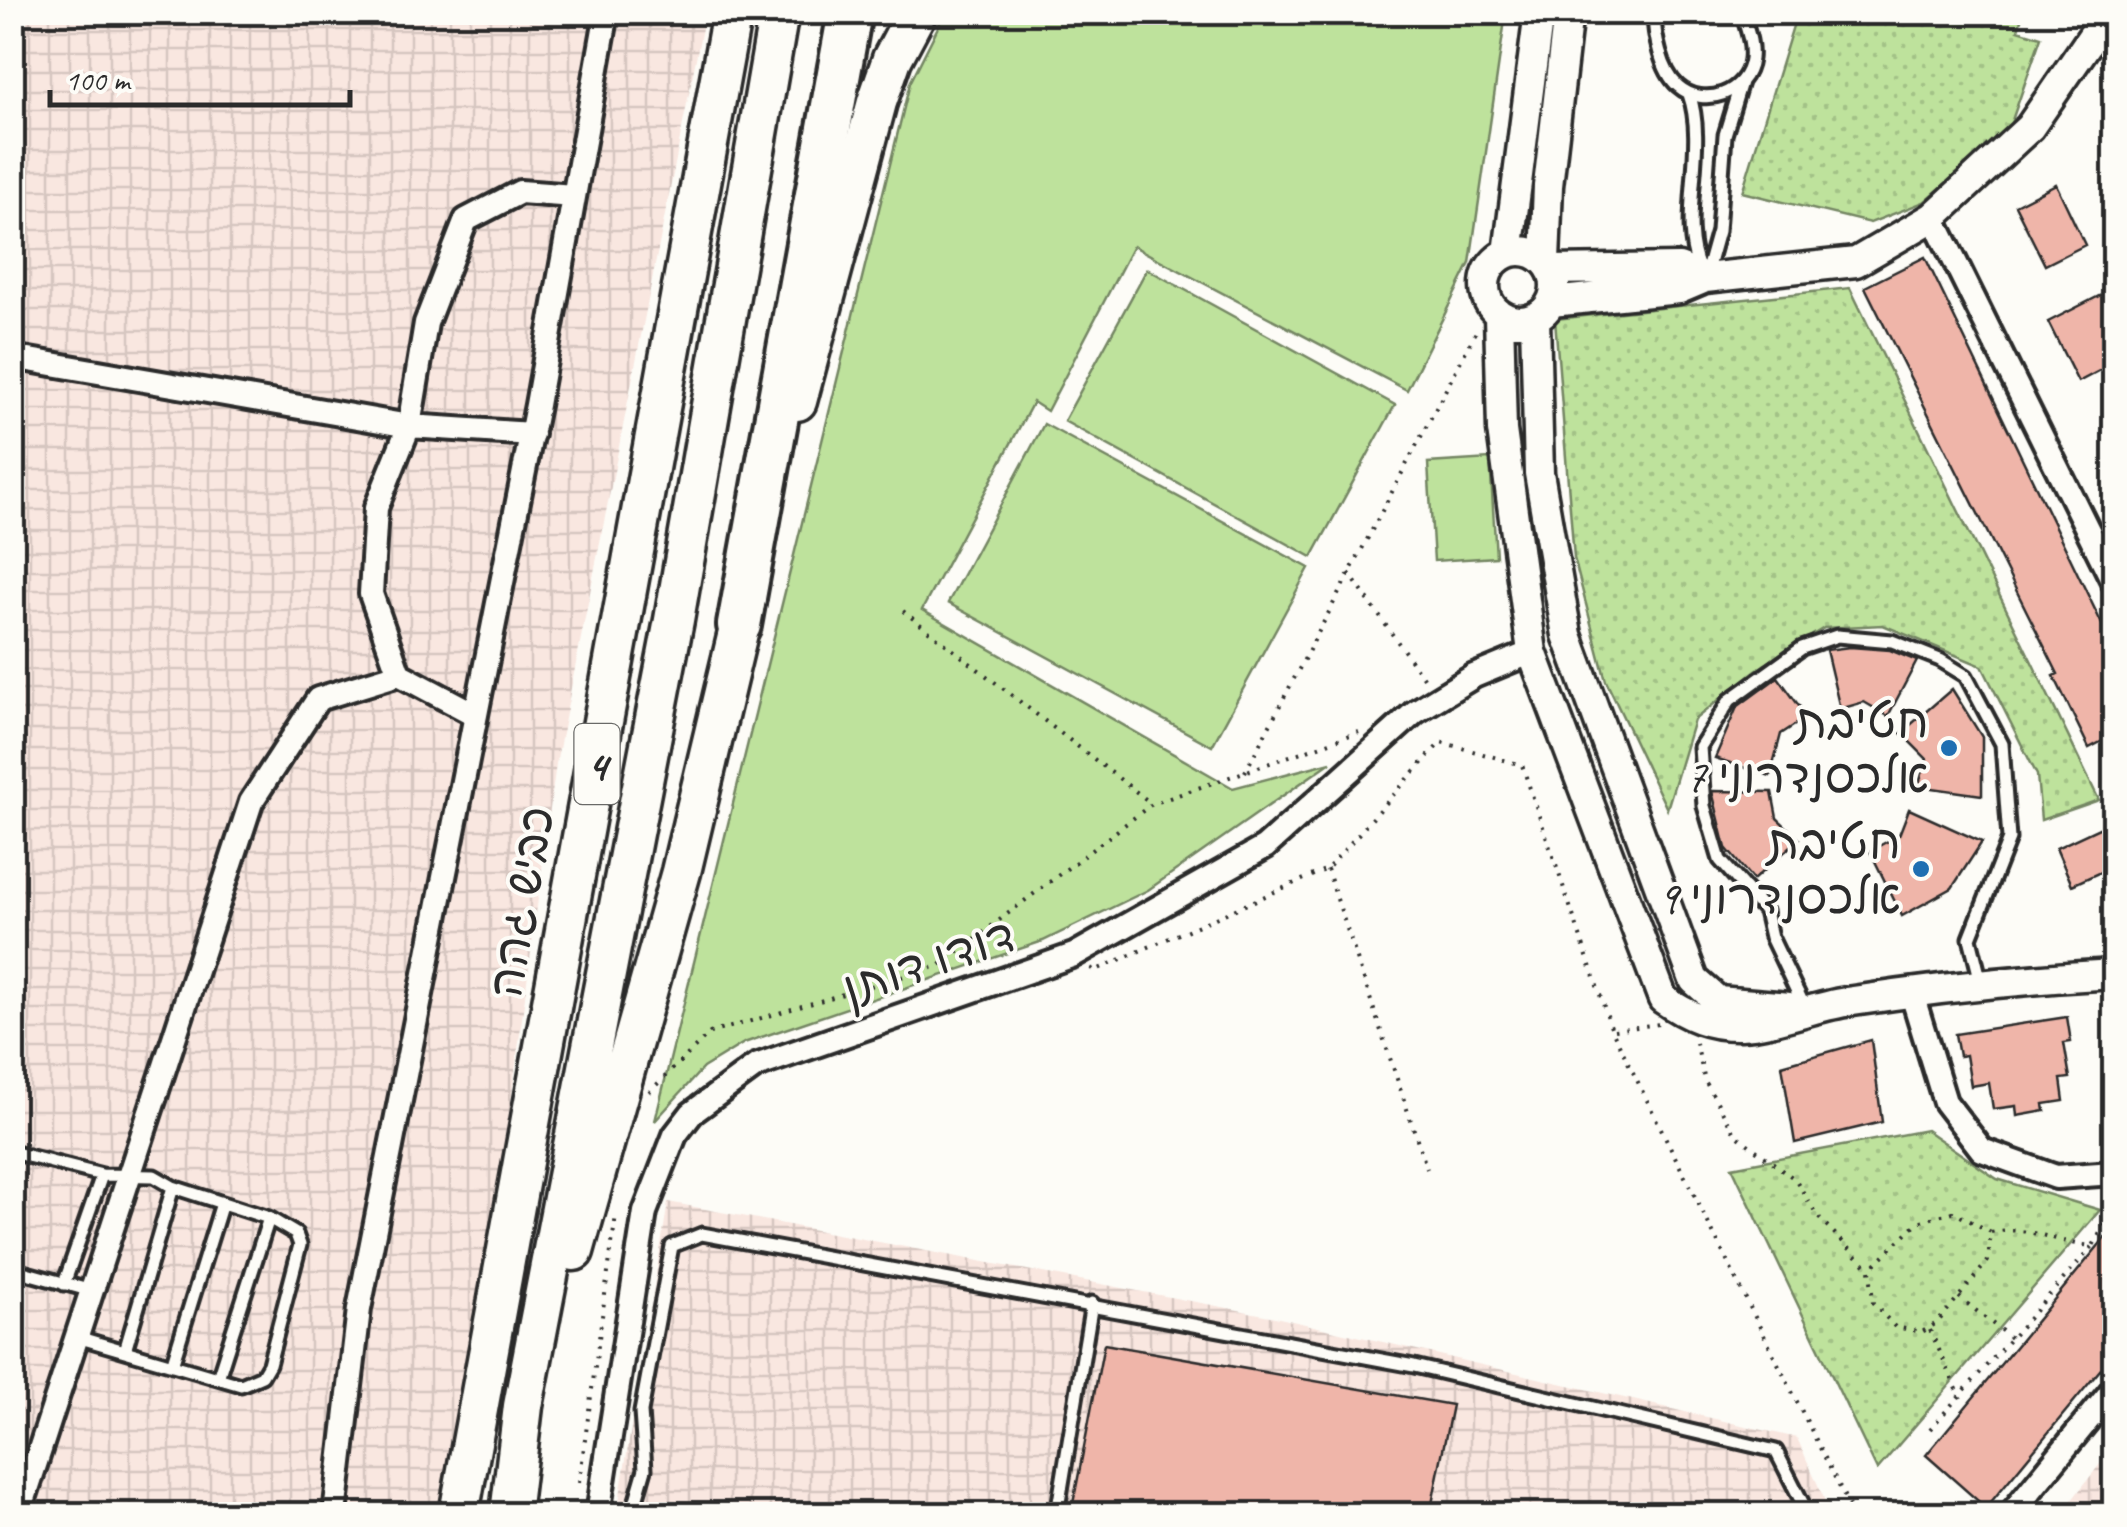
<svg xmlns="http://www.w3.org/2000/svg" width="2127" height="1527" font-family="Caveat,'Playpen Sans Hebrew',sans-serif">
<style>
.industrial{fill:url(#industrial-grid)}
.green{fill:#bee29c;stroke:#748664;stroke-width:2.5}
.park{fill:url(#park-dots);stroke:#748664;stroke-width:2.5}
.building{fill:#efb5a9;stroke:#2b2b2b;stroke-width:2.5}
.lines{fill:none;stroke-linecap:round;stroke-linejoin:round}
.service-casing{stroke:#2b2b2b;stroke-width:19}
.minor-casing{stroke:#2b2b2b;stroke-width:30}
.tertiary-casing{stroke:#2b2b2b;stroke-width:35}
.trunk-casing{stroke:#2b2b2b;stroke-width:45}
.motorway-casing{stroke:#2b2b2b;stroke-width:50}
.path{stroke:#2b2b2b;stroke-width:4;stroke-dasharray:2.5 8;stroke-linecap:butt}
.service{stroke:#fdfcf7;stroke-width:11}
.minor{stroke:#fdfcf7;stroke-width:22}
.tertiary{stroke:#fdfcf7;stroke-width:28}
.trunk{stroke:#fdfcf7;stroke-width:38}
.motorway{stroke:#fdfcf7;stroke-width:42}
.poi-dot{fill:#1f6fb2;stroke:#fdfcf7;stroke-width:4}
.labels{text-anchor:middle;stroke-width:8;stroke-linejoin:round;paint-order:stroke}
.shield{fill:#fdfcf7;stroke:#6a6a68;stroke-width:2.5}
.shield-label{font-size:45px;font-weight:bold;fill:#2b2b2b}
.poi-label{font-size:48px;fill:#2b2b2b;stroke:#fdfcf7;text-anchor:end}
.street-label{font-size:48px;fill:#2b2b2b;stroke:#fdfcf7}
</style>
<defs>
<pattern id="industrial-grid" width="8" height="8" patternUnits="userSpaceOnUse" patternTransform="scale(2.5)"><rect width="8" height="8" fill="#f9e7e0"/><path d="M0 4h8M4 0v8" fill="none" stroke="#d6c6c0"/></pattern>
<pattern id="park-dots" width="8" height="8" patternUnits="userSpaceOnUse" patternTransform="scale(2.5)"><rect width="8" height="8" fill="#bee29c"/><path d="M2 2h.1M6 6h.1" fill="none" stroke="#a3c287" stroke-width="1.8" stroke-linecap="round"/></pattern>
</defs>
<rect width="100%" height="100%" fill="#fdfcf7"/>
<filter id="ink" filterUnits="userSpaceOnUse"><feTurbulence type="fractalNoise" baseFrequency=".01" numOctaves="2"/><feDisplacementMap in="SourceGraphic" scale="20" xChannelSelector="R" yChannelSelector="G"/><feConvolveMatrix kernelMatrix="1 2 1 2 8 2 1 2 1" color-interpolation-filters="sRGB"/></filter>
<g filter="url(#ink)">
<path class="industrial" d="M12 13H705L556 764 456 1514H13Z
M668 1202 1275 1317 1797 1438 1831 1514H617Z
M2114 1446V1514H2061Z"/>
<path class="green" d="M945 13H1506L1470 263 1407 390 1133 246 1047 411 1033 402 922 610 1233 788 1331 762 1148 890 1043 941 744 1043 703 1068 655 1121 910 83Z
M1147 269 1395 405 1312 557 1064 421Z
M1044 424 1309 568 1212 746 948 603Z
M1490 459 1496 557 1434 561 1428 463Z"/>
<path class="park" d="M1797 13H2023L2018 30 2041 37 2009 129 1924 202 1870 223 1742 192Z
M1850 288 2099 800 2041 820 2037 775 1982 666 1883 625 1824 628 1756 670 1694 720 1667 809 1606 681 1574 558 1555 319Z
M1926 1130 1997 1179 2100 1210 1877 1470 1732 1167Z"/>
<path class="building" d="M2056 184 2085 245 2045 265 2015 205Z
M1925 257 2114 649V735L2089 748 2054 676 2058 674 1865 287Z
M2107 292 2114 307V363L2078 382 2048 322Z
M1850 647 1890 650 1917 661 1888 716 1864 702 1840 709 1826 650Z
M1778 677 1807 717 1781 734 1770 776 1715 758 1737 707Z
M1952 689 1982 737V795L1918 786 1927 759 1901 733Z
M1712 791 1772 792 1777 818 1799 839 1753 880 1726 848Z
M1909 809 1982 842 1952 888 1902 916 1870 851 1899 835Z
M2114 821V866L2072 885 2056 848Z
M2067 1017 2071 1042 2064 1043 2070 1078 2061 1079 2064 1101 2044 1104 2045 1111 2017 1116 2016 1106 1993 1109 1989 1083 1971 1086 1966 1055 1959 1056 1955 1034Z
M1871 1040 1882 1122 1795 1143 1782 1065Z
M2114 1227V1353L1986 1508 1926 1455Z
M1104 1344 1452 1405 1430 1514H1071Z"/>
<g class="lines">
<g class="service-casing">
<path id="service" d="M1654 12C1654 35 1661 71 1678 86 1704 109 1747 93 1751 59 1753 43 1746 27 1742 12
M1689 94C1709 149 1675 225 1702 274
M1706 274 1718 231 1725 135 1741 82
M1805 1008 1771 937 1765 911 1720 860 1704 806 1700 747 1730 700 1802 648 1837 636 1892 641 1940 660 1966 676 2002 744 2009 839 1970 938 1981 982
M12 1152 102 1175 154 1176 173 1187 269 1218 296 1234 300 1245 269 1364 262 1376 241 1385 77 1337
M12 1269 92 1291
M64 1284 102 1175
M125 1351 173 1187
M172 1365 222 1203
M218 1378 269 1218
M632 1514 645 1469 641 1412 672 1246 702 1234 1414 1366 1776 1451 1808 1514
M1057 1514 1092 1303"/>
</g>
<g class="minor-casing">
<path id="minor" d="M1933 217 2114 583
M12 357 409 426 426 323 466 220 520 192 574 196
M399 674 371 594 376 508 409 426 532 434
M1911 991 1945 1102 1982 1150 2056 1177 2114 1173
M19 1514 251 802 318 699 399 674 476 715
M335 1514 359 1309 537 405 607 12
M598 1514 645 1212 675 1135 692 1113 756 1066 1074 955 1265 847 1415 712 1474 676 1532 652
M2011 1514 2114 1388"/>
</g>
<g class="tertiary-casing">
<path id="tertiary" d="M1485 286a35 35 0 1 1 70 0a35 35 0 1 1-70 0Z
M1508 253 1539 12
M1545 261 1548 186 1568 12
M1551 270 1679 268 1705 278
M1551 302 1679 289 1705 278 1856 262 1933 217 2030 127 2109 12
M1499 315 1502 430 1532 652 1663 999C1687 1016 1710 1026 1741 1025 1772 1024 1813 1007 1846 1002 1936 988 2024 979 2114 974
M1535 319 1539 473 1567 635 1694 980 1718 1001 1789 1007"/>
</g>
<g class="trunk-casing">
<path id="trunk" d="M797 401 877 102 892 59 917 12
M574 1251 681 872 746 599
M459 1514 732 12
M510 1514 523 1406 674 620 779 12"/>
</g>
<g class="motorway-casing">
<path id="motorway" d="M739 625 850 12"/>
</g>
<path class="path" d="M1349 573 1426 682
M903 611 1152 804
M1245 772 1477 330
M1327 869 1427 1169
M1091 968 1094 971 1327 869 1441 742 1522 765 1612 1030 1853 1514
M1614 1030 1659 1024
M1696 1043 1705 1081 1736 1135 1796 1180 1817 1216 1870 1269 1873 1303 1895 1327 1922 1332 1937 1323 1988 1261 1991 1232 1953 1212 1918 1222 1870 1269
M649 1092 710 1033 939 966 1152 804 1359 732
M1991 1232C2032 1225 2053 1243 2093 1246L2114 1206
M1959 1297 2012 1339
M1930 1330 1961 1398
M1930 1429 2093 1246
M579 1483 616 1215"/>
<use href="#service" class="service"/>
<use href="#minor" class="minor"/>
<use href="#tertiary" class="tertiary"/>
<use href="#trunk" class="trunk"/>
<use href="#motorway" class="motorway"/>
</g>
</g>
<g class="poi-dot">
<circle cx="1949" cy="748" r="10"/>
<circle cx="1921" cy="869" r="10"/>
</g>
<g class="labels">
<rect class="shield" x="574.5" y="724" width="45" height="80" rx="8"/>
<g class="shield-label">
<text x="597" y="780">4</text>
</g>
<g class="poi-label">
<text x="1929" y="737">חטיבת<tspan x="1929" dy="55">אלכסנדרוני 7</tspan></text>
<text x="1901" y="858">חטיבת<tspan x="1901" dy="55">אלכסנדרוני 9</tspan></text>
</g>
<g class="street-label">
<text transform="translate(520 902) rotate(-80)" y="17">כביש גהה</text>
<text transform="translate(928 961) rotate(-19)" y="17">דודו דותן</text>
</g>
</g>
<rect width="2127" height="1527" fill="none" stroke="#fdfcf7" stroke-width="50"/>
<rect x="25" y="25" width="2077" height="1477" fill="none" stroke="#2b2b2b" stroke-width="4" filter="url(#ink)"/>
<path d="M50 90v15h300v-15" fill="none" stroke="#2b2b2b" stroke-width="5"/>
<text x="65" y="90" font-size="30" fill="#2b2b2b" stroke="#fdfcf7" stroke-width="8" paint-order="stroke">100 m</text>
</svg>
